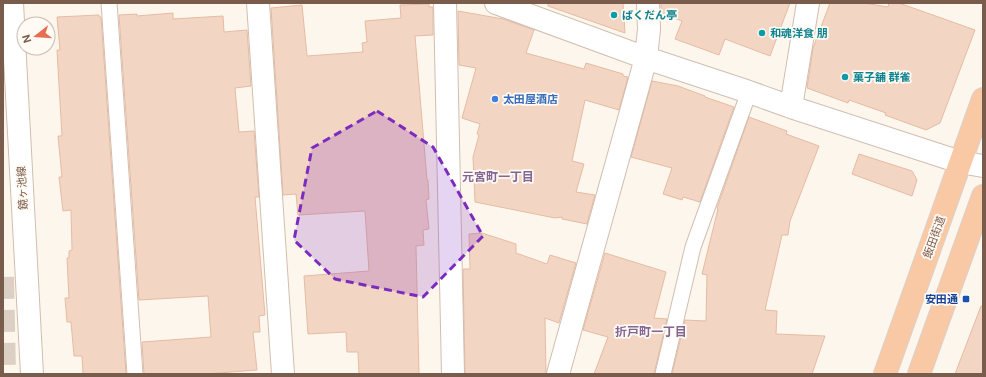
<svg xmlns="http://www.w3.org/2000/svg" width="986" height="377" font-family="'DM Sans','Noto Sans JP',sans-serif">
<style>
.building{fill:#f3d5c3;stroke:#e6bba3}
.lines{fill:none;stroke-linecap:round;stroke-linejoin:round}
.motorway-tunnel{stroke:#dcd0c4;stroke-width:22;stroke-dasharray:22 11;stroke-linecap:butt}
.service-casing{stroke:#d1beb0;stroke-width:17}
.minor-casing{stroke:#d1beb0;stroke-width:24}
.tertiary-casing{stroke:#d1beb0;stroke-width:24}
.trunk-casing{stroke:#dad1cd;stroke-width:24}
.service{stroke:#fff;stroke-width:15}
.minor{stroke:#fff;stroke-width:22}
.tertiary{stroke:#fff;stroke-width:22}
.trunk{stroke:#f9c8a4;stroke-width:22}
.marked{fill:#7b2cbf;fill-opacity:0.2;stroke:#7b2cbf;stroke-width:3;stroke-dasharray:8 5;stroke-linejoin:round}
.culture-dot{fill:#0f9aa8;stroke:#fffaf3;stroke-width:1.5}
.shop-dot{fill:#3f7fe0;stroke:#fffaf3;stroke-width:1.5}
.transit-dot{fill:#1a4fb4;stroke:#fffaf3;stroke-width:1.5}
.labels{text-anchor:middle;stroke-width:3.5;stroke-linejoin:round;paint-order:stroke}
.culture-label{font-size:11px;font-weight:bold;fill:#0d838f;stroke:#fffaf3;text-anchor:start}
.shop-label{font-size:11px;font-weight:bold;fill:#366cbe;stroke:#fffaf3;text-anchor:start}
.street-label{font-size:11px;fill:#7a5c4d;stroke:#fffaf3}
.transit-label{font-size:11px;font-weight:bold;fill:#164399;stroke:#fffaf3;text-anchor:end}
.neighbourhood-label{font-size:12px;font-weight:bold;fill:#846695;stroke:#fffaf3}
</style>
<rect width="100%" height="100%" fill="#fdf6ec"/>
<path class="building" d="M548 3H623L625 33 548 6Z
M661 3H790L770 56 725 39 719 55 675 39 682 21 661 13Z
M830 3H864L888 7 889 3H899L975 30 940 123 926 130 885 115 886 113 849 100 848 103 807 88 813 48Z
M429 4V7H433V35L415 36 427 180H428L429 199 426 200 429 229 423 230 424 245 416 246 419 374H359L358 352H347L346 332 308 334 304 276 369 271 365 211 298 215 296 194 283 195 271 8 302 5 307 56 363 52 362 43 367 42 365 21 401 18 400 5Z
M458 11 503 19 534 30 526 53 584 69 586 63 623 74V76L628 77 619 110 585 100 572 161 584 164 576 192 595 195 587 224 562 219V217L555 218 475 202 473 157 479 135 477 134 480 124 462 118 476 68 459 65Z
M173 13V19L223 16 224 32 247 30 251 86 235 88 239 132 254 131 259 197H255L265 315 259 316 260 332H253L257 370 205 374H144L142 342 211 337 208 296 139 300 119 15 137 14V16Z
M99 15V17H101L126 374H83L82 356H74L71 322H67L65 298H69L67 258H69V251L72 250 71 210 63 211 59 177H62L58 136H62L57 50H60L57 17Z
M652 81 678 86 705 96V97L734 107 700 202 683 197 682 200 663 194 672 168 631 157Z
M749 117 787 131 786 134 819 146 790 221 788 235H782L765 310 777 311 776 334 825 336 812 374H672L685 320 706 321 707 275 702 274 718 209 717 208Z
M859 154 912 171 917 180 912 196 852 174Z
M482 233 516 244V253L547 264 550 255 576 263 559 323 545 318 546 374H465L463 269H470L469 234Z
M605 253 666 272 654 318 667 319 654 374H594L608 337 583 330Z
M981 306 983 307V374H955Z"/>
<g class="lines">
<path class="motorway-tunnel" d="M3 277 5 374"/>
<g class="service-casing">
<path id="service" d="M109 3 135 374
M663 374 693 247 749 92"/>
</g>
<g class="minor-casing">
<path id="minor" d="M258 3 283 374
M445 3 453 374
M496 3 646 58 749 92 791 107 960 162
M791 107 808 3
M558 374 646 58"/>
</g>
<g class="tertiary-casing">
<path id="tertiary" d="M12 3 32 374
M646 58 649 29 648 3
M960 162 983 166"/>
</g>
<g class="trunk-casing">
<path id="trunk" d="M885 374 983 99
M919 374 983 196"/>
</g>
<use href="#service" class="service"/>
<use href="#minor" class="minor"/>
<use href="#tertiary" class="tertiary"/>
<use href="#trunk" class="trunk"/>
</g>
<path class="marked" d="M377 111 433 147 483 236 423 297 335 279 294 240 312 148Z"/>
<g class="culture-dot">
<circle cx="614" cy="15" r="4"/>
<circle cx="762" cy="33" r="4"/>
<circle cx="845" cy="77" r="4"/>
</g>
<circle class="shop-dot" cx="495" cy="99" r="4"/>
<rect class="transit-dot" x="962" y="295" width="8" height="8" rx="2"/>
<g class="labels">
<g class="culture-label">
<text x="622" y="19">ばくだん亭</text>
<text x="770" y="37">和魂洋食 朋</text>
<text x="853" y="81">菓子舗 群雀</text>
</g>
<g class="shop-label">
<text x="503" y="103">太田屋酒店</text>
</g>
<g class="street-label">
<text transform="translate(22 188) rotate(-93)" y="4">鏡ヶ池線</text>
<text transform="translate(934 237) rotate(-70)" y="4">飯田街道</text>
</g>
<g class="transit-label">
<text x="958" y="303">安田通</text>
</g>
<g class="neighbourhood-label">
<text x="498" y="181">元宮町一丁目</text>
<text x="651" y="336">折戸町一丁目</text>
</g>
</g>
<rect width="986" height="377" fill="none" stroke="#7a5c4d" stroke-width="8"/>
<g transform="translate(36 36) rotate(253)"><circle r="19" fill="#fffaf3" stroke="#cabbb1"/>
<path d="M0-3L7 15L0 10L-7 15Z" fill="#e76f51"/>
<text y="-6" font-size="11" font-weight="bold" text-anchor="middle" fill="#7a5c4d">N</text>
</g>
</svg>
